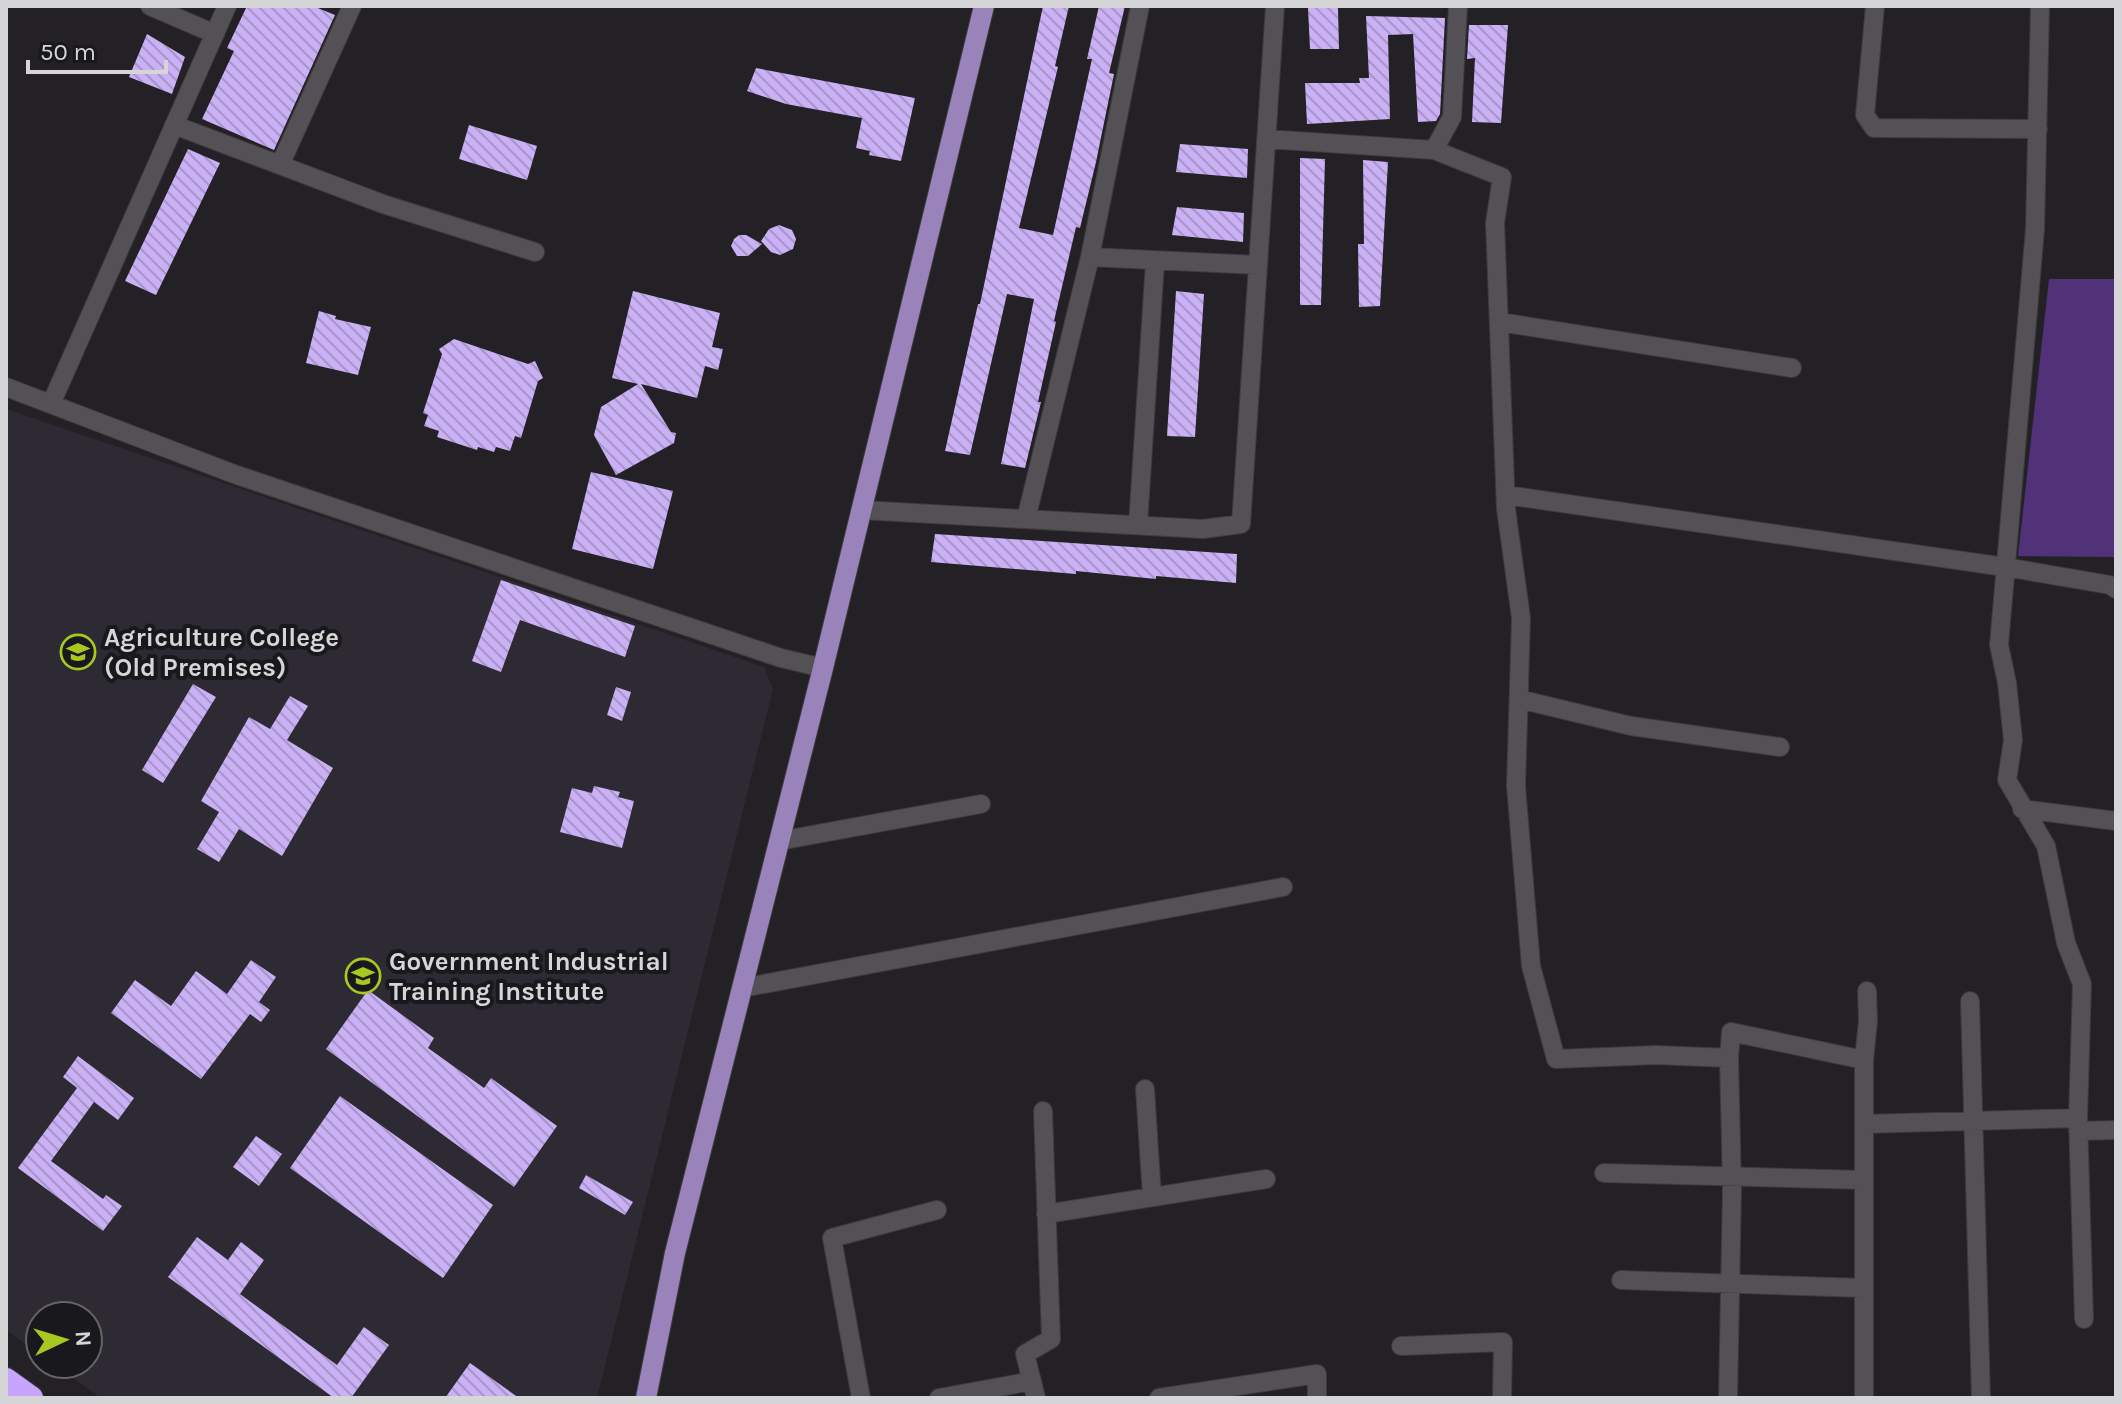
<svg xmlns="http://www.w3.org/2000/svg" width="2122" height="1404" font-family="Karla,sans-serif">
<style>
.built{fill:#2d2a33}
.grass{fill:#513278}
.building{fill:url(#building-back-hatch)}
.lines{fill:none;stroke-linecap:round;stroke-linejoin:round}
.minor-casing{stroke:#3c3b3e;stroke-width:20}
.major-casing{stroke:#3c3b3e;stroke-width:22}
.highway-casing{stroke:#3c3b3e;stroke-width:26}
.minor{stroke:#535155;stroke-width:18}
.major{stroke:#9983ba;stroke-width:20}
.highway{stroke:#c7a4fe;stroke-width:24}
.labels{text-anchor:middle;stroke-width:8;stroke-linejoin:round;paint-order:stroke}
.poi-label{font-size:26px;font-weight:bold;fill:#d6d5d8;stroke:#19181c;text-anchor:start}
</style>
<defs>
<pattern id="building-back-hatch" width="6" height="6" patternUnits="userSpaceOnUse" patternTransform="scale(2)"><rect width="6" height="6" fill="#cab0f5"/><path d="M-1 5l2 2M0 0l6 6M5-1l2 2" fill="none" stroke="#a894c8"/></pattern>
</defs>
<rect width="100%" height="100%" fill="#232125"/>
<path class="built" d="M6 409 764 667 773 689 597 1398H101L54 1364H88V1316H40V1354L6 1330Z"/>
<path class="grass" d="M2049 279H2116V557L2018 556Z"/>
<path class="building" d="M247 6H313L335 15 274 150 202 119 234 51 227 48Z
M1043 6H1069L1055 66 1058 67 1019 228 1053 235 1092 59H1087L1099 6H1125L1109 73 1114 74 1096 162 1080 228 1076 227 1054 321 1056 322 1038 402H1041L1025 468 1001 464 1034 299 1007 294 970 455 945 451 978 304H980Z
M1308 8H1338L1339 49H1310Z
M1366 16 1445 18 1440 114 1436 121 1418 122 1413 34 1388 35 1390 119 1307 124 1305 83H1360L1359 78H1369Z
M1469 25H1508L1501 123 1472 122 1475 58 1467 59Z
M147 34 185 57 172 94 129 77Z
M756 68 915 98 901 161 869 155 870 151 856 148 862 118 786 104 747 91Z
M469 125 537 146 527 180 459 159Z
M1180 144 1248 149 1247 178 1176 172Z
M188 149 220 163 156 295 125 281Z
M1300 158 1325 159 1321 305H1300Z
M1363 160 1388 162 1380 306 1359 307 1358 244H1364Z
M1177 207 1244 213 1243 242 1172 235Z
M779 225 792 230 796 239 793 249 780 255 771 252 761 241 769 229Z
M739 235H746L762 244 748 256H737L731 246 734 239Z
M633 291 720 313 712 347 723 349 718 370 705 366 697 398 641 384 671 432 676 433 674 443 616 475 594 435 601 407 638 384 612 378Z
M1176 291 1204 294 1195 437 1167 436Z
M319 311 336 316 335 319 371 327 358 375 306 363Z
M454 339 528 364 535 361 543 378 538 381 521 438 515 436 510 451 496 447 494 452 478 447 477 450 437 437 439 431 424 426 428 415 423 413 442 354 439 349Z
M591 472 673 491 653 569 572 549Z
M935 534 1237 554 1236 583 1156 576V579L1076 571V574L931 562Z
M501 580 635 626 625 657 520 620 501 672 472 661Z
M193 684 216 697 163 783 142 770Z
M616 687 631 692 622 721 607 715Z
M290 696 308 706 287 740 333 768 282 856 239 829 219 862 197 849 219 812 201 801 249 717 270 729Z
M594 786 620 792 618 797 634 801 622 848 560 832 572 788 592 793Z
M251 960 276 977 259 1002 270 1010 261 1022 250 1014 201 1079 111 1013 135 980 171 1006 196 971 227 994Z
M368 990 434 1038 428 1048 484 1088 491 1078 557 1126 514 1187 326 1049Z
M78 1056 134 1098 118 1120 94 1102 51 1161 103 1199 106 1195 122 1206 103 1231 18 1168 77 1088 63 1077Z
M340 1096 493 1205 443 1278 290 1168Z
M256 1136 282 1154 259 1186 233 1167Z
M586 1175 633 1202 625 1215 579 1188Z
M197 1237 228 1260 241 1242 264 1260 240 1294 337 1365 364 1327 389 1345 351 1398H334L168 1277Z
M470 1363 519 1398H445Z"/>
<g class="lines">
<g class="minor-casing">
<path id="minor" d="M150 6 215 34
M1875 6 1865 115 1874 128 2038 129
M2040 6 2035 229 1999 645 2007 683 2013 740 2007 780 2046 846 2066 943 2082 984 2078 1118
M174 125 383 204 535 252
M1267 139 1434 150 1502 177 1495 223 1506 509 1521 618 1516 786 1531 966 1556 1059 1656 1055 1729 1058
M1434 150 1452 117 1458 6
M280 165 352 6
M1090 257 1258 265
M1500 322 1792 368
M6 387 234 474 781 658 823 668
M51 404 227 6
M1506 495 2005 567 2110 585 2116 589
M861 510 1203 529 1241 524 1275 6
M1026 519 1090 257 1140 6
M1138 525 1155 262
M1519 699 1631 726 1780 747
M2022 809 2116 821
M779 841 981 804
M742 988 1283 887
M1970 1001 1981 1398
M1145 1089 1152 1197
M1864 1124 2078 1118 2084 1319
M2078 1131 2116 1130
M1604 1173 1864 1180
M1046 1214 1266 1179
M1621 1280 1864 1288
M1401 1346 1503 1342 1502 1398
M861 1398 832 1238 937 1210
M939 1398 1032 1381
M1036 1398 1025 1354 1051 1339 1043 1111
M1159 1398 1317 1374V1398
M1728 1398 1732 1188 1729 1058 1731 1032 1864 1060
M1864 1398V1060L1868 1021 1867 991"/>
</g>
<g class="major-casing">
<path id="major" d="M646 1398 675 1253 823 668 984 6"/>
</g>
<g class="highway-casing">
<path id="highway" d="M6 1380 31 1398"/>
</g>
<use href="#minor" class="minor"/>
<use href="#major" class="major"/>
<use href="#highway" class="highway"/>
</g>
<defs>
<g id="university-ring" transform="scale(1.8)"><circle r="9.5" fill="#19181c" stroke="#a6c821" stroke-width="1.5"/><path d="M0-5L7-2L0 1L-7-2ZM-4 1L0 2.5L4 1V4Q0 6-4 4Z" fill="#a6c821"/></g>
<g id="school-ring" transform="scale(1.8)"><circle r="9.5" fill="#19181c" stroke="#a6c821" stroke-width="1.5"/><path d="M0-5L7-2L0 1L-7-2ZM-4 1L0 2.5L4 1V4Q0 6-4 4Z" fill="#a6c821"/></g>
</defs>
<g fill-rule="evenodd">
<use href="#university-ring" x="78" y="652"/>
<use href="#school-ring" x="363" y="976"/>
</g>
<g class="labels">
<g class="poi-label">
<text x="104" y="646">Agriculture College<tspan x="104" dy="30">(Old Premises)</tspan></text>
<text x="389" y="970">Government Industrial<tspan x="389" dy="30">Training Institute</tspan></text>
</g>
</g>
<rect width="2122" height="1404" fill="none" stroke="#d6d5d8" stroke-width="16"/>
<g transform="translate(64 1340) rotate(86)"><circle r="38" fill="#19181c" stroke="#656467" stroke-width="2"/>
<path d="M0-6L14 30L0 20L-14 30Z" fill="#a6c821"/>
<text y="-12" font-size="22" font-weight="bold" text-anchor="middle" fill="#d6d5d8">N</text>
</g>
<path d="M28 60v12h138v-12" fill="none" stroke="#d6d5d8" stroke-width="4"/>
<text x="40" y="60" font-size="24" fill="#d6d5d8" stroke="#19181c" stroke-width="6" paint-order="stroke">50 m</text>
</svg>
